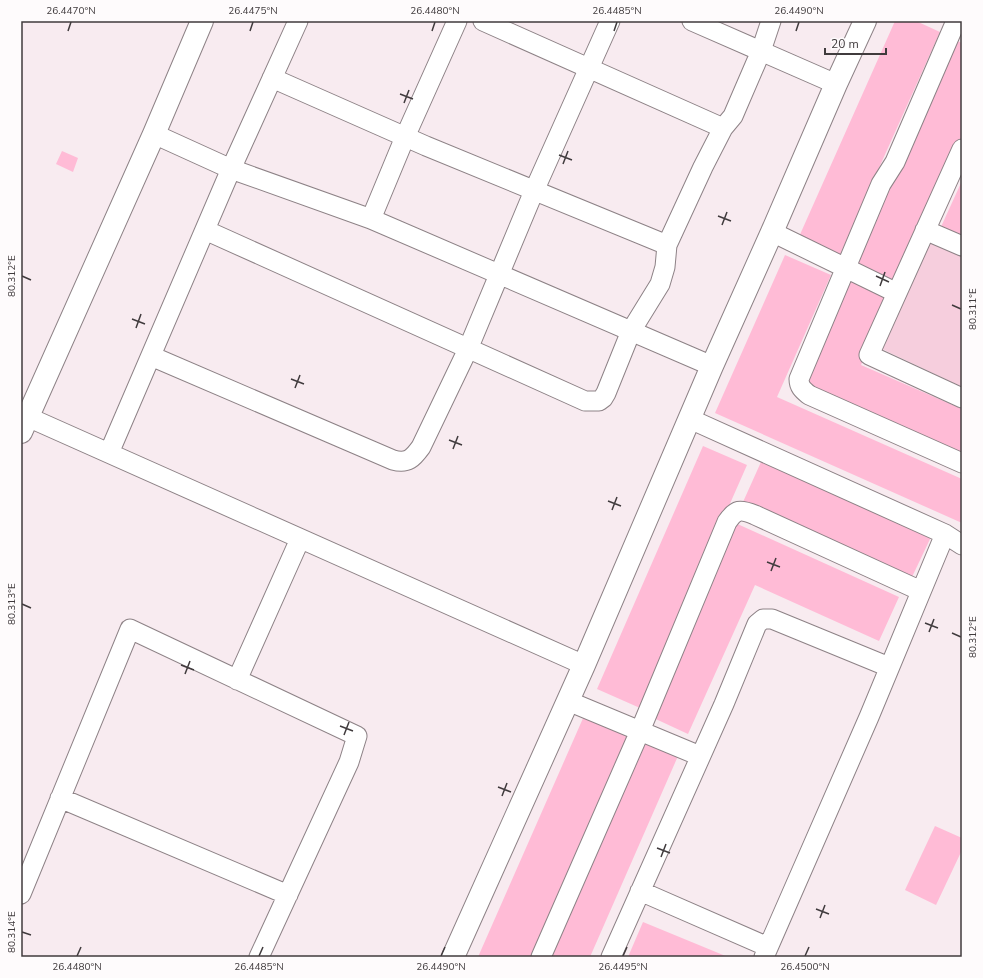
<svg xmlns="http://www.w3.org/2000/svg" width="983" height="978" font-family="'Nunito Sans',sans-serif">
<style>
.green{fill:#f6cedd}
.building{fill:#ffbbd6}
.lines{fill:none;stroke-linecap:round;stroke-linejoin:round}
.street-casing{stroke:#8d8286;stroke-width:21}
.secondary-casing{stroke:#8d8286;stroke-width:24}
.street{stroke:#fff;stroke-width:19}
.secondary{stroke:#fff;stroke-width:22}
.ticks{fill:none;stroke:#403b3d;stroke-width:1.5}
.neatline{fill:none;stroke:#403b3d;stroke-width:1.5}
.ticks-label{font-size:10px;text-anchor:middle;fill:#403b3d}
</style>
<rect width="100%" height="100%" fill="#f8ebf0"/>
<path class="green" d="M928 238 962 253V387L882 349Z"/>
<path class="building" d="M895 21H916L940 32 839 257 798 239Z
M953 39 962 43V136L898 282 855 262Z
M62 151 78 158 73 172 56 164Z
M961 183 962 184V239L940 229Z
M785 255 831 275 777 397 962 479V523L715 413Z
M851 278 891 295 861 365 962 409V456L804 388Z
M703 446 747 465 640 708 597 689Z
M761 462 931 537 912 577 743 502Z
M733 522 899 597 879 641 755 585 688 734 647 715Z
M584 716 628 736 531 957H478Z
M637 738 678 756 590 957H541Z
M935 826 962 838V850L936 905 905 890Z
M643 922 728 957H628Z"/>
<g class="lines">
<g class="street-casing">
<path id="street" d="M483 21 723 128
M692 21 836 84
M956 21 895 162 881 184 799 379C799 387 803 390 809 395L962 463
M272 78 426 146 667 245
M154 134 231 169 371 219 712 366
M962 149 869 355 962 398
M371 219 405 137 457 21
M205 230 585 401H599L603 398 606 393 631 331 660 284 665 267 667 245 703 167 723 128 733 116 736 109 761 51 771 21
M925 230 962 246
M772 232 897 293
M151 356 393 460C408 464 413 458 421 447L468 349 534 191 610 21
M21 414 584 665
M690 419 945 534 962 545
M109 453 231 169 298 21
M237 680 300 539
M568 701 700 756
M60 798 288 895
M640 891 768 947
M21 894 130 629 357 736 349 762 259 957
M541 957 640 731 727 522C736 509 740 509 755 515L921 591
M611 957 724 704 757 624 763 619H772L889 667
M764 957 869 717 945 534"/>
</g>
<g class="secondary-casing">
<path id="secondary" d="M21 432 154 134 202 21
M453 957 584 665 712 366 772 232 836 84 865 21"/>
</g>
<use href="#street" class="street"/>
<use href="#secondary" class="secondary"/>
</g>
<path class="ticks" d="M68 31 71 22M250 31 253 22M432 31 435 22M614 31 617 22M796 31 799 22M400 94 413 99M404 103 409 90M559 155 572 160M563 164 568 151M718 216 731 221M722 225 727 212M22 276 31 280M876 276 889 282M880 286 885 272M952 305 961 309M132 319 145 324M136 328 141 314M291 379 304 384M295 388 300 375M449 440 462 445M453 449 458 436M608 501 621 506M612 510 617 497M767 562 780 567M771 571 776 558M22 604 31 608M925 623 938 628M929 632 934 619M952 633 961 637M181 665 194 670M185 674 190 661M340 726 353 731M344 735 349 722M498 787 511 792M502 796 507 783M657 848 670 853M661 857 666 844M816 909 829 914M820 918 825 905M22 932 31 935M77 956 81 947M259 956 263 947M441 956 445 947M623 956 627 947M805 956 809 947"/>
<rect width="983" height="978" fill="none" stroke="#fefbfc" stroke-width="44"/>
<path d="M825 48v6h61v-6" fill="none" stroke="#403b3d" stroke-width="2"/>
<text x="831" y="48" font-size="12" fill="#403b3d" stroke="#fefbfc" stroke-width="3" paint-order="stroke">20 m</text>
<rect x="22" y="22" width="939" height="934" class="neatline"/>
<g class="ticks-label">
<text x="71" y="14">26.4470°N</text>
<text x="253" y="14">26.4475°N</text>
<text x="435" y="14">26.4480°N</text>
<text x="617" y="14">26.4485°N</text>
<text x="799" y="14">26.4490°N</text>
<text transform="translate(11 276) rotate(-90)" y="4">80.312°E</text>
<text transform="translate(972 309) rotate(-90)" y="4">80.311°E</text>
<text transform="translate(11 604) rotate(-90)" y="4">80.313°E</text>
<text transform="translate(972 637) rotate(-90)" y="4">80.312°E</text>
<text transform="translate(11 932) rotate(-90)" y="4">80.314°E</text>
<text x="77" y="970">26.4480°N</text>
<text x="259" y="970">26.4485°N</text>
<text x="441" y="970">26.4490°N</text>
<text x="623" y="970">26.4495°N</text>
<text x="805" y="970">26.4500°N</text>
</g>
</svg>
